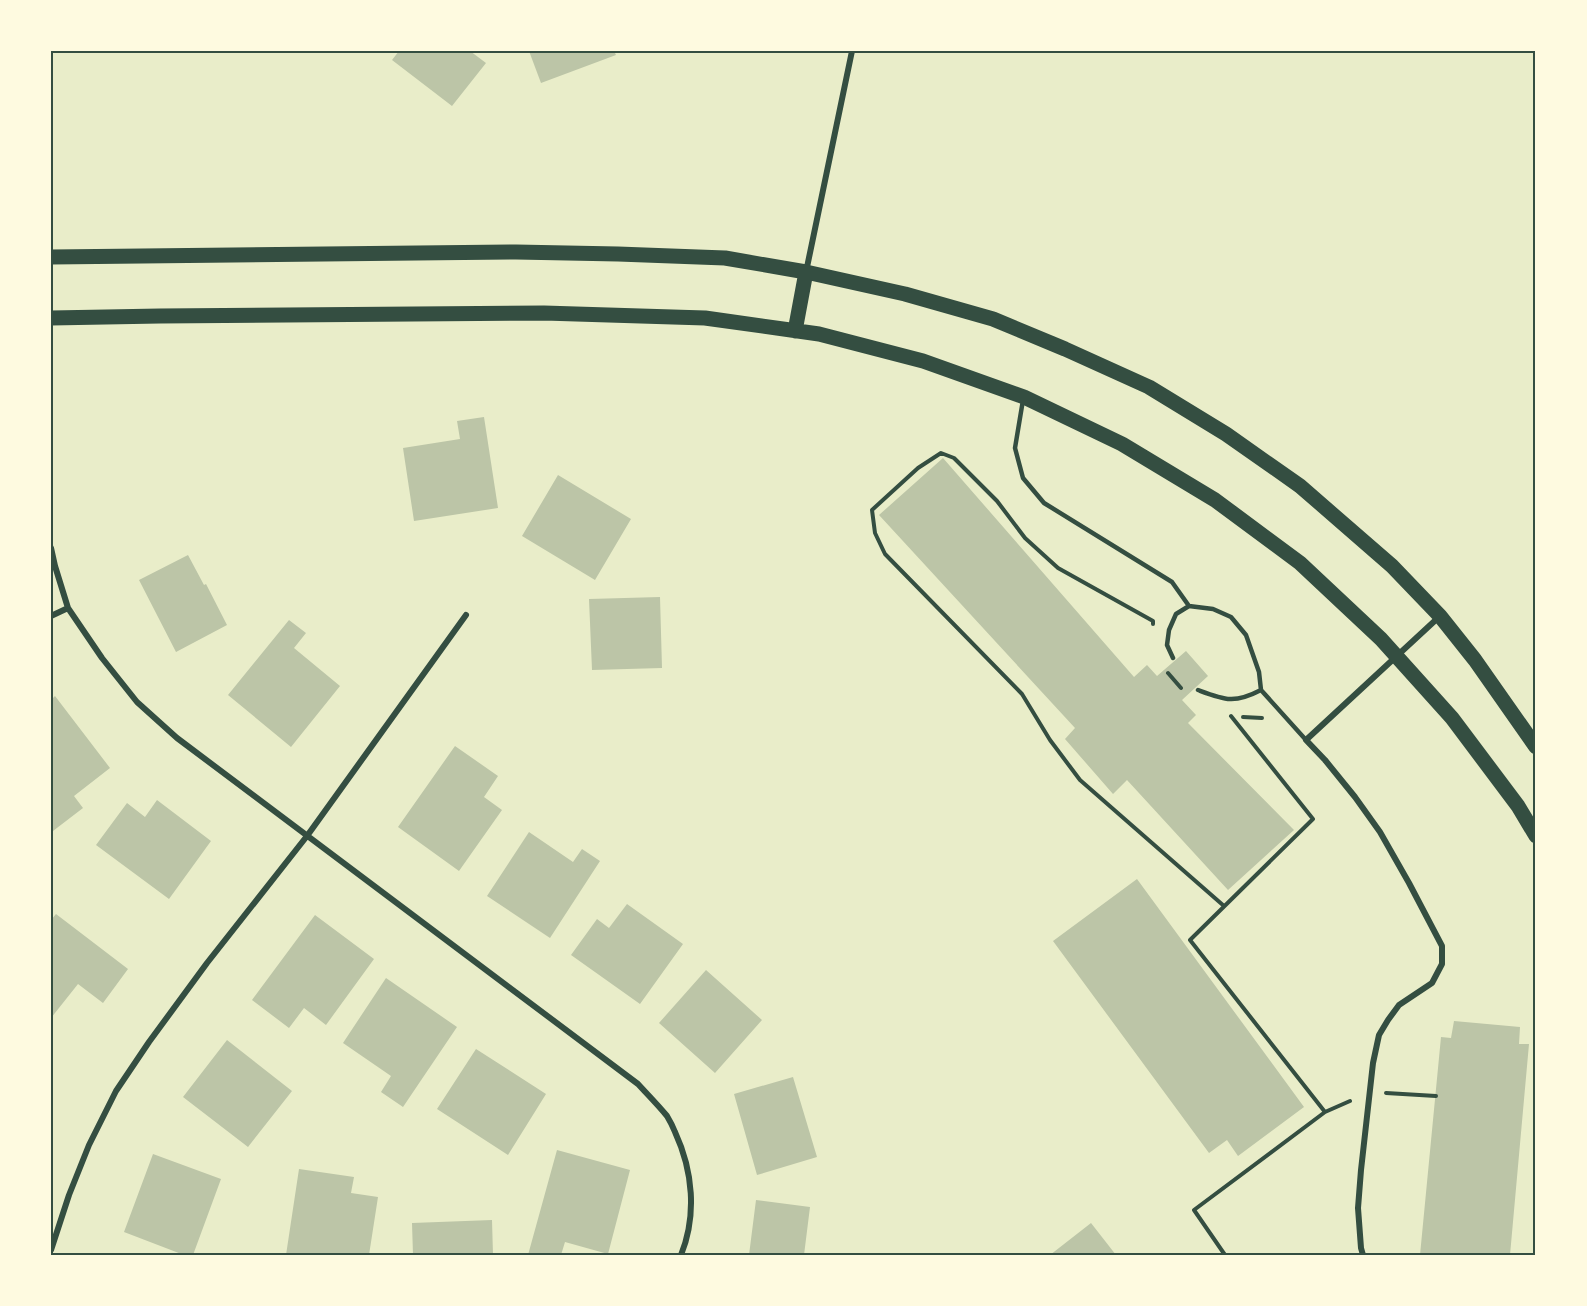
<svg xmlns="http://www.w3.org/2000/svg" width="1587" height="1306" font-family="'Fira Sans',sans-serif">
<style>
.building{fill:#bcc5a7}
.lines{fill:none;stroke-linecap:round;stroke-linejoin:round}
.path{stroke:#344e41;stroke-width:4}
.service{stroke:#344e41;stroke-width:4.5}
.minor{stroke:#344e41;stroke-width:6}
.primary{stroke:#344e41;stroke-width:15}
.neatline{fill:none;stroke:#344e41;stroke-width:2}
</style>
<rect width="100%" height="100%" fill="#e9edc9"/>
<path class="building" d="M399 51H470L486 63 452 106 392 60Z
M529 51H614L616 55 541 83Z
M484 417 498 508 414 521 403 448 460 439 457 421Z
M943 458 1134 677 1147 665 1157 676 1186 651 1208 676 1182 700 1196 715 1188 723 1294 830 1228 890 1127 780 1113 794 1065 739 1075 728 879 515Z
M558 475 631 519 595 580 522 536Z
M188 555 204 585 206 584 227 625 176 652 139 580Z
M660 597 662 668 592 670 589 599Z
M289 620 306 633 294 648 340 686 291 747 228 695Z
M55 696 110 768 74 796 83 808 53 831 51 828V700Z
M455 746 498 776 484 797 502 810 459 871 398 827Z
M157 800 211 841 169 899 96 845 127 803 145 817Z
M529 832 573 862 582 849 600 861 550 938 487 896Z
M1137 879 1304 1107 1238 1156 1227 1140 1209 1153 1053 941Z
M627 904 683 944 640 1004 571 955 597 919 609 928Z
M56 914 128 969 103 1003 78 984 51 1018V920Z
M315 915 374 959 326 1025 304 1008 289 1028 252 1000Z
M706 970 762 1020 715 1073 659 1023Z
M386 978 457 1027 403 1107 381 1092 391 1076 343 1043Z
M1454 1021 1520 1027 1519 1044H1529L1510 1255H1420L1441 1037 1451 1038Z
M227 1040 292 1091 248 1147 183 1097Z
M476 1049 546 1094 508 1155 437 1109Z
M793 1077 817 1157 757 1175 734 1094Z
M557 1150 630 1170 608 1254 565 1242 561 1255H528Z
M153 1154 221 1179 193 1255H184L124 1232Z
M299 1169 354 1177 351 1193 378 1197 369 1255H286Z
M756 1200 810 1207 804 1255H749Z
M492 1220 493 1255H413L412 1223Z
M1091 1223 1116 1255H1050Z"/>
<g class="lines">
<path class="path" d="M1153 624V621L1058 568 1025 538 997 501 954 458 941 453 918 468 872 510 875 533 885 554 1022 694 1050 740 1080 780 1224 906
M1168 673 1181 688
M1243 717 1262 718
M1386 1093 1436 1096
M1325 1112 1350 1101
M1225 1255 1194 1210 1325 1112 1190 940 1313 819 1231 716"/>
<path class="service" d="M1023 400 1015 448 1023 478 1044 503 1172 582 1189 606
M1173 658 1167 645 1169 630 1176 614 1189 606 1213 609 1231 617 1246 635 1259 672 1261 690 1306 740
M1198 690C1225 700 1234 704 1261 690"/>
<path class="minor" d="M806 272 852 51
M51 548 55 566 68 608 102 658 137 702 177 738 638 1084C648 1095 658 1105 667 1116 670 1121 673 1127 675 1132 693 1171 697 1215 681 1255
M51 616 68 608
M51 1250 69 1195 89 1145 116 1091 149 1042 207 963 307 836 466 615
M1363 1255 1361 1248 1358 1208 1361 1170 1373 1063 1379 1035 1388 1020 1399 1005 1432 983 1442 964V946L1409 883 1380 832 1355 797 1325 760 1306 740 1440 616"/>
<path class="primary" d="M51 257 516 252 618 254 725 258 806 272 905 294 993 319 1065 349 1149 387 1226 434 1300 486 1392 566 1440 616 1475 660 1536 747
M51 318 160 316 544 313 705 318 819 334 923 361 1024 397 1122 444 1215 500 1300 563 1381 639 1452 718 1518 806 1536 836
M795 331 806 272"/>
</g>
<rect width="1587" height="1306" fill="none" stroke="#fefae0" stroke-width="105"/>
<rect x="52" y="52" width="1482" height="1202" class="neatline"/>
</svg>
